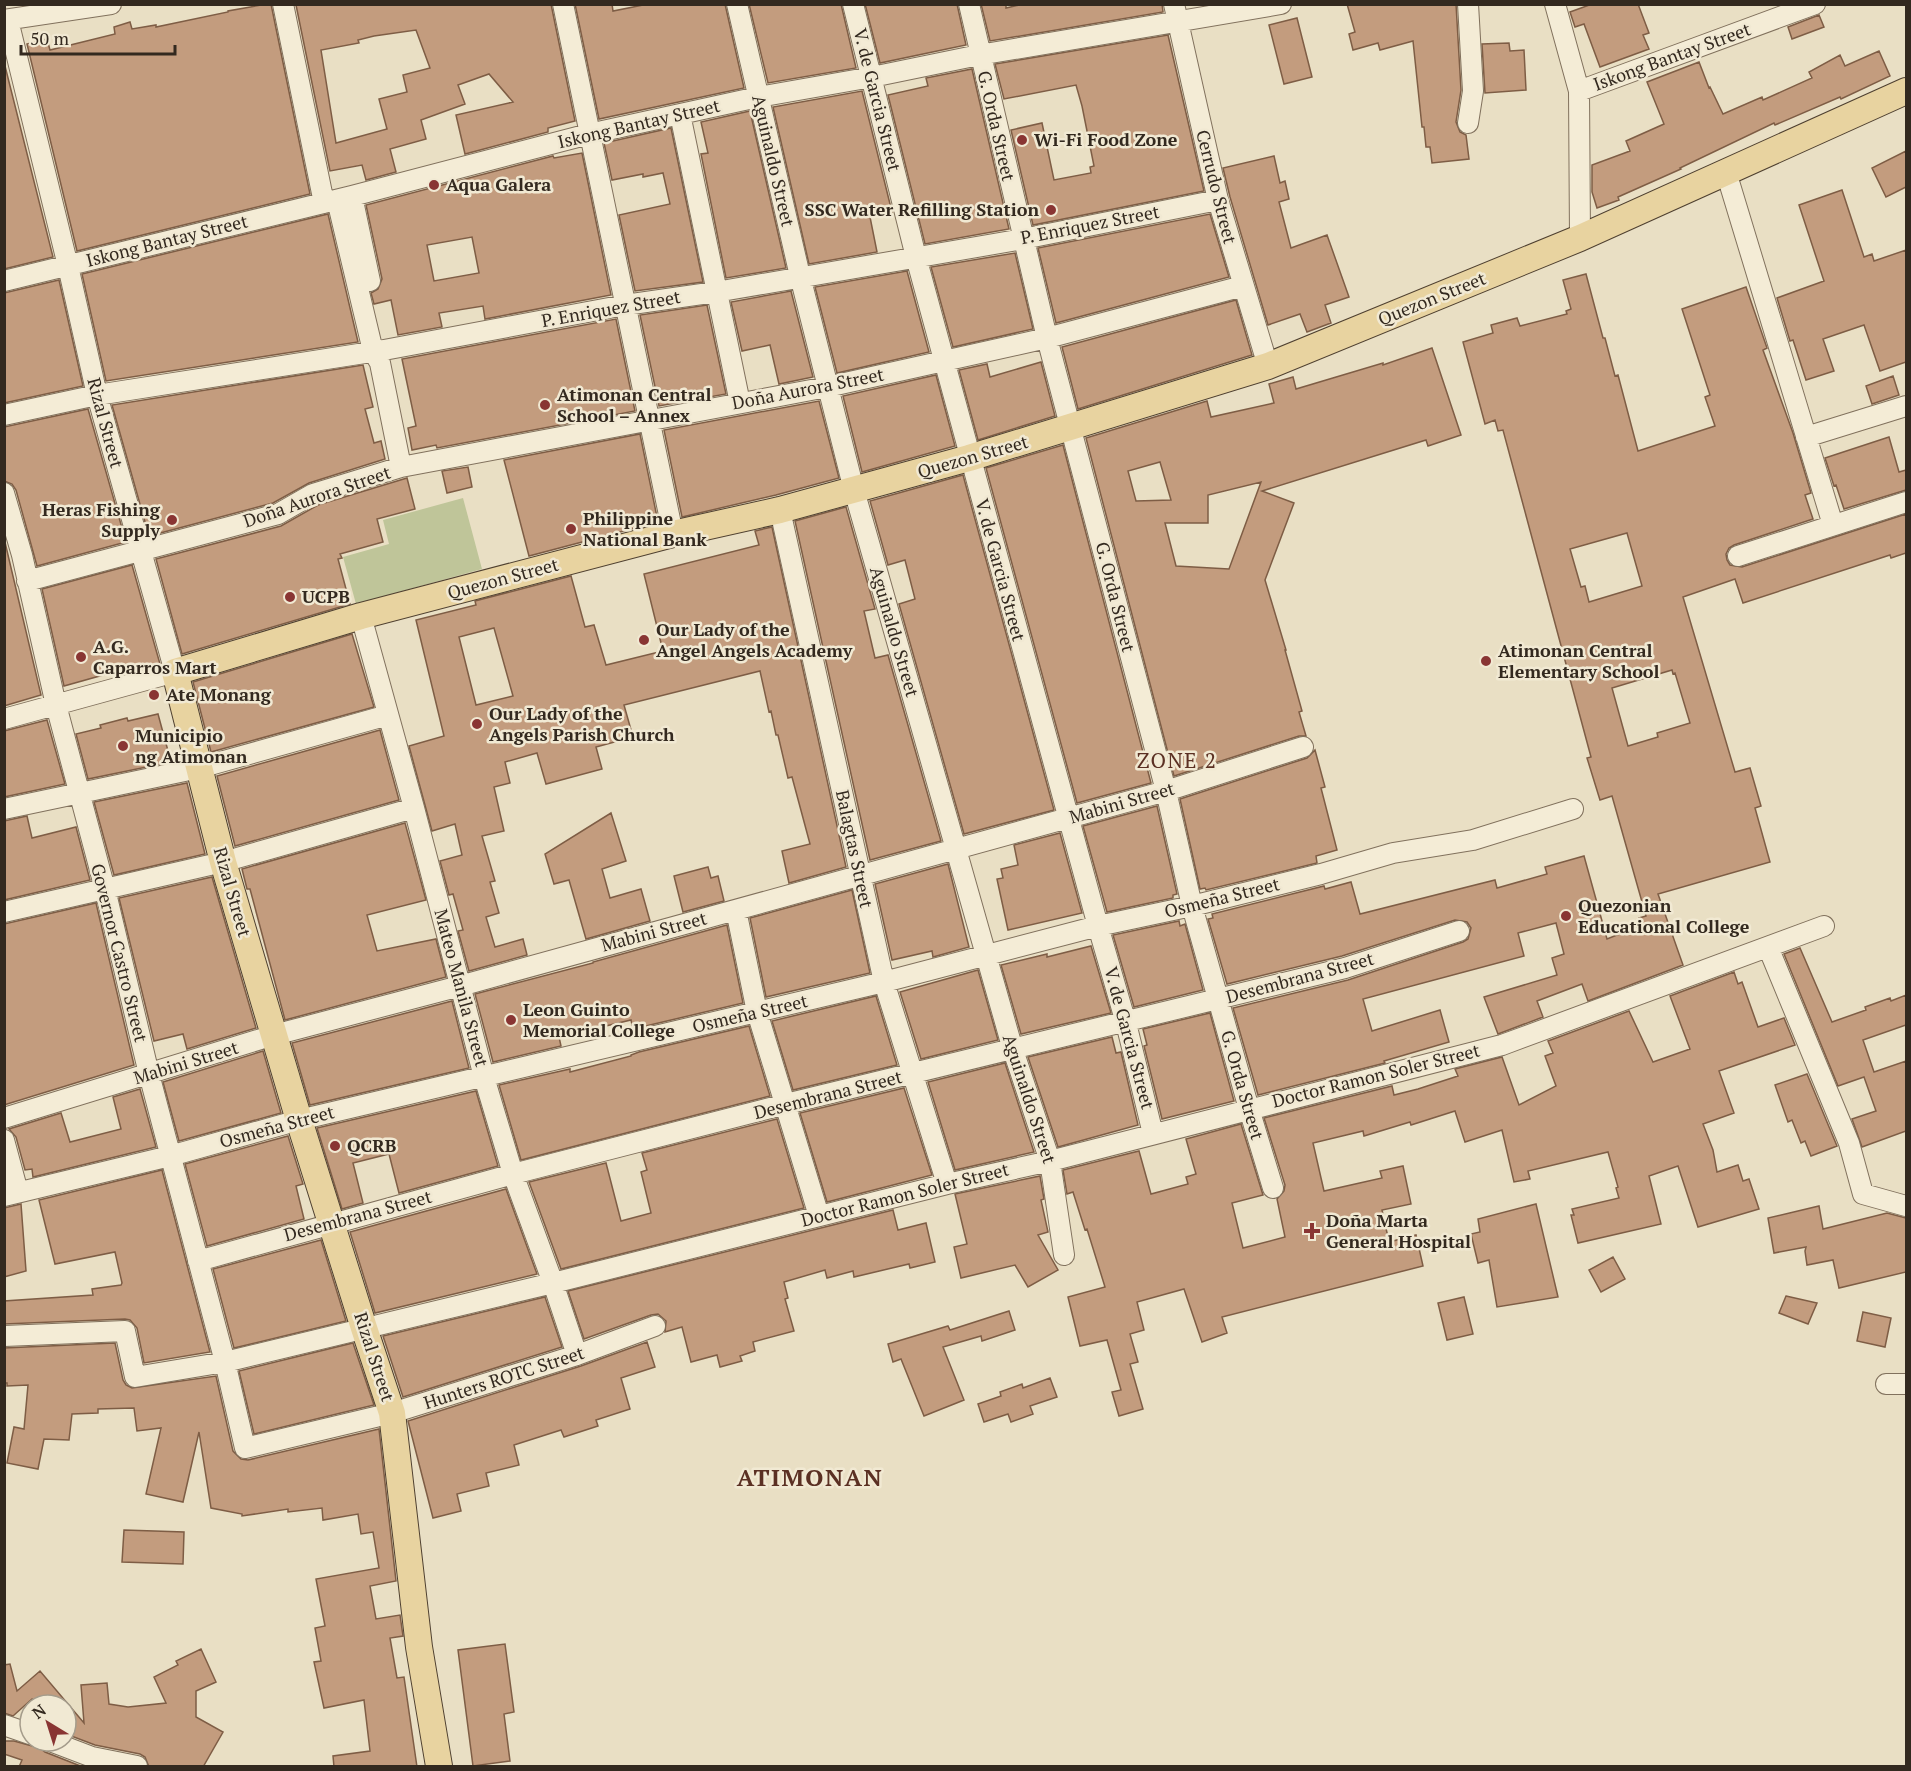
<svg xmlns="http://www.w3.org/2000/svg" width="1911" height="1771" font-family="'PT Serif',serif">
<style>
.green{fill:#bfc599}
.building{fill:#c39c7e;stroke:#7e5d45;stroke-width:1.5;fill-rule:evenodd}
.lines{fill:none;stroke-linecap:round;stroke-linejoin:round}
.minor-casing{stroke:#81715d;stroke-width:22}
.major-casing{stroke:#4f4030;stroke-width:28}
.minor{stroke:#f4ecd6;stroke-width:20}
.major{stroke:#e8d3a0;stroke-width:26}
.poi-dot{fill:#893533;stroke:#f1e9d3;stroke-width:2}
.labels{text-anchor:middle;stroke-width:5;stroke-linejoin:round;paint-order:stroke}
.street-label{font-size:18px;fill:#33291f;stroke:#f1e9d3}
.poi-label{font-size:18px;font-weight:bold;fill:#33291f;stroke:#f1e9d3;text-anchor:start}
.quarter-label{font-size:21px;letter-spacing:1.5px;fill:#5b3023;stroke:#f1e9d3}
.district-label{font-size:24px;font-weight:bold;letter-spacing:1.5px;fill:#5b3023;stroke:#f1e9d3}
</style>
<rect width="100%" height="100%" fill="#e9dfc4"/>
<path class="green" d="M463 498 482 569 356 604 343 557 389 544 383 520Z"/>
<path class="building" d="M267 4H271L310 194 77 251 27 44 47 39 50 50 115 34 114 27 130 22 132 29 156 25V27L228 12V11Z
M301 4H551L575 121 548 128V132L465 154 456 115 513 102 489 74 458 85 465 104 421 120 426 139 390 149 396 172 366 180 362 165 330 171 296 5ZM416 30 430 68 403 75 407 92 379 99 387 129 336 143 321 50 359 43 358 40 374 36Z
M575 4H612L613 11 648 4H725L744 88 599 119Z
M749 4H841L856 68 768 83Z
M865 4H957L966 45 880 63Z
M981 4H1006V8L1024 4H1162L1163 12 990 41Z
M1347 4H1456L1461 90 1456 122 1460 132 1466 135 1469 159 1432 163 1430 147H1426L1424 127H1422L1413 41 1380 50 1378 43 1353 50 1349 34 1355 32Z
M1592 4H1638L1649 33 1643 35 1649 49 1600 67 1584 24 1575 27 1570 12Z
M1819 15 1824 27 1792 39 1788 27Z
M1297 18 1312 77 1284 84 1269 25Z
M1168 35 1204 191 1033 225 1011 130 1042 123 1054 180 1091 173 1090 167 1094 166 1082 106 1076 85 1004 99 995 64Z
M1509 43 1510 51 1524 50 1526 90 1485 93 1482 44Z
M1879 51 1890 76 1841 99 1840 97 1775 125 1774 123 1680 168 1681 169 1618 197 1619 200 1597 208 1592 192V165L1630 151 1626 141 1664 124 1647 82 1699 62 1709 88 1710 87 1723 114 1762 97 1763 100 1812 78 1809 72 1840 55 1845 66Z
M4 62 53 257 4 269Z
M972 69 1009 229 925 244 888 95 928 86 926 78Z
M862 91 892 212 870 217 877 252 809 264 773 107Z
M750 111 786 268 726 278 701 154 708 153 701 122Z
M671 128 703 282 635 291 619 215 670 204 663 173 643 177V174L612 180 604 143Z
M1906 151V187L1886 197 1872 168Z
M582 153 611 295 485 319 483 306 439 313 442 327 398 335 391 300 374 304 371 293 378 289 382 279 366 205 553 156 554 158ZM472 237 479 273 434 281 427 245Z
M1274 156 1280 183 1285 181 1289 199 1279 202 1291 248 1327 235 1349 297 1325 305 1331 323 1307 332 1300 314 1268 325 1230 197 1223 168Z
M1842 190 1864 257 1872 254 1874 261 1906 250V362L1880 371 1864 325 1823 339 1834 371 1806 380 1793 340 1790 341 1777 298 1824 281 1799 205Z
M328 214 358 342 106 381 82 274Z
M1210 214 1229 277 1056 323 1038 248Z
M1015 253 1033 329 953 347 931 267Z
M907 271 929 352 837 373 815 287Z
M1586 274 1603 338H1605L1615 376 1618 375 1638 451 1715 426 1705 397 1710 395 1682 309 1746 287 1767 348 1763 350 1793 433 1811 493 1805 495 1813 519 1734 545 1729 548 1726 554 1727 560 1730 565 1742 567 1906 514V553L1891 558 1890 555 1743 603 1735 579 1683 597 1735 772 1750 768 1761 806 1755 808 1770 862 1658 894 1683 965 1588 1001 1582 984 1537 1001 1543 1017 1498 1034 1484 997 1557 975 1552 958 1564 954 1556 923 1518 933 1524 956 1363 999 1372 1031 1440 1010 1449 1042 1384 1061 1385 1063 1258 1095 1233 1008 1348 980 1463 942 1468 939 1471 928 1467 922 1455 920 1342 956 1227 984 1208 919 1213 918 1212 914 1324 886 1325 889 1351 882 1360 914 1495 880 1497 888 1547 874 1545 867 1584 856 1607 939 1642 925 1639 918 1646 916 1612 796 1600 800 1587 758 1591 757 1503 430 1498 431 1495 420 1485 424 1463 342 1493 333 1491 325 1517 318 1520 326 1567 314 1566 311 1571 309 1563 280ZM1627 533 1642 586 1589 602 1585 586 1581 587 1570 549ZM1672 670 1673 674 1675 673 1690 723 1657 733 1658 737 1628 746 1612 688Z
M59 280 83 386 4 403V293Z
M791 291 813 377 779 384 770 345 742 351 731 302Z
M1236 300 1252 355 1078 409 1062 347Z
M707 305 726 394 659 406 640 315Z
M616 319 635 411 437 448 436 445 412 450 408 428 416 426 402 359Z
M1432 348 1461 435 1428 446 1426 440 1262 491 1294 503 1265 580 1286 650H1285L1302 711 1299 712 1306 736H1299L1174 776 1086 438 1207 401 1211 417 1274 403 1269 384 1293 377 1296 389 1383 363V365ZM1160 462 1171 500 1136 501 1128 471ZM1261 482 1229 569 1176 566 1165 523H1208V495Z
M1041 362 1055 416 978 440 959 370 987 364 990 377Z
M363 365 373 407 365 409 374 443 381 441 385 459 309 483 273 503 149 536 112 405Z
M936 375 955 446 862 472 843 396Z
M1893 376 1899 395 1872 404 1866 386Z
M819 401 839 478 776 495 682 517 664 430Z
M88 409 126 542 37 566 16 490 12 484 4 481V427Z
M640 434 658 522 529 556 504 460Z
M1889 437 1899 472 1906 470V490L1844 509 1836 485 1834 486 1825 458Z
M1063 445 1151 783 1077 803 986 468Z
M468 467 472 487 447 493 442 471Z
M963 475 1054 810 964 834 899 604 915 599 905 560 888 565 870 501Z
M407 478 415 509 377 519 383 542 340 554 342 558 338 559 350 604 182 654 156 559 281 526 318 505Z
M846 507 875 609 864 611 875 658 888 655 941 841 870 860 795 521Z
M772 527 846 867 789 883 782 851 810 844 792 777 788 778 778 735H776L771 711 769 712 760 671 624 705 633 737 596 747 602 769 546 784 537 753 505 762 510 783 494 787 504 831 482 836 495 881 490 882 499 913 486 917 495 947 523 939 527 955 469 971 458 931 463 930 453 894 449 895 440 861 462 855 455 824 432 831 409 746 444 736 416 620 476 605 475 601 571 576 585 627 594 625 606 665 663 651 644 574 759 545 755 531ZM494 628 513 696 476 705 459 637Z
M4 538 41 695 4 706Z
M132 565 160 664 115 676 114 672 64 686 42 589Z
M352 634 374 707 211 752 193 682Z
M158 714 171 762 88 779 76 734 101 728 100 725 127 718 128 721Z
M47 720 65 784 4 797V731Z
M380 730 399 800 235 846 217 776Z
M1315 750 1325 787 1321 788 1337 850 1316 856 1317 863 1206 890 1205 888 1200 889 1180 799 1307 758Z
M187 783 205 854 114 875 94 802Z
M1157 806 1177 894 1173 895V898L1107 912 1083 826Z
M611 813 626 861 602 869 610 898 641 889 650 921 586 939 569 880 554 884 545 854Z
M27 816 32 838 76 827 90 880 4 900V821Z
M405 823 426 900 367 915 377 951 436 939 446 977 285 1020 250 889H247L242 869Z
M1060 833 1082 913 1008 930 997 879 1003 878 1001 869 1018 865 1014 845Z
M948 864 969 947 933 957 932 951 892 960 875 884Z
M708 867 711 878 718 876 724 901 683 912 674 876Z
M212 877 256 1028 187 1049 183 1034 154 1041 119 898Z
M852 890 870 973 766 997 750 918Z
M96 903 134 1065 4 1105V924Z
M1179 921 1180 926 1185 924 1203 990 1134 1007 1113 935Z
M727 925 743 1003 633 1029 631 1020 589 1030 559 1037 561 1046 493 1062 475 994 593 963V962Z
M1091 946 1111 1013 1021 1034 1001 965 1047 954V957Z
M1800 948 1832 1022 1866 1010 1865 1007 1890 998 1891 1001 1906 995V1025L1863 1040 1874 1072 1906 1061V1131L1862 1147 1852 1119 1876 1111 1864 1077 1838 1086 1784 954Z
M978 970 998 1040 921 1059 900 992Z
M1734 972 1738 984 1742 982 1758 1027 1784 1018 1795 1045 1719 1071 1734 1113 1703 1124 1713 1150 1717 1172 1738 1165 1743 1181 1749 1179 1759 1209 1698 1227 1678 1166 1649 1176 1661 1224 1578 1243 1571 1215H1574L1572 1209 1619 1198 1616 1188 1618 1187 1608 1152 1528 1171 1530 1179 1514 1182 1502 1130 1465 1142 1455 1111 1411 1125 1410 1122 1364 1136 1363 1131 1313 1143 1324 1191 1382 1178 1380 1171 1403 1166 1411 1204 1382 1210 1389 1242 1416 1235 1423 1266 1222 1317 1227 1333 1202 1342 1184 1289 1137 1302 1144 1330 1130 1334 1138 1362 1130 1364 1143 1409 1119 1416 1112 1392 1121 1390 1107 1340 1080 1346 1068 1297 1105 1287 1087 1229 1085 1230 1073 1192 1067 1194 1063 1170 1139 1151 1151 1194 1188 1184 1186 1177 1196 1174 1186 1139 1241 1124 1263 1195 1232 1203 1243 1248 1285 1237 1277 1199 1284 1191 1285 1185 1264 1118 1392 1086 1394 1095 1418 1089 1458 1076 1455 1069 1502 1057 1519 1105 1556 1086 1545 1056 1553 1053 1548 1041 1629 1011 1653 1062 1690 1049 1670 996Z
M876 996 897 1065 793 1090 772 1021Z
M452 1001 469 1068 310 1105 292 1043Z
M1210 1013 1234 1101 1162 1119 1144 1046 1147 1045 1143 1029Z
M749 1026 770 1096 521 1160 499 1085 570 1069V1072L631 1056V1055L639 1052Z
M1112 1037 1116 1053 1121 1052 1138 1125 1058 1147 1028 1057Z
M263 1051 281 1113 179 1141 163 1082Z
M1005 1063 1034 1152 955 1170 928 1082Z
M1807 1074 1837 1146 1811 1156 1805 1141 1801 1143 1792 1120 1788 1122 1775 1085Z
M904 1088 932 1175 827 1202 800 1113Z
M140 1089 156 1147 33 1177 32 1169 25 1170 16 1137 9 1129 61 1113 70 1142 121 1129 113 1097Z
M476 1091 498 1166 399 1193 389 1154 353 1163 363 1203 342 1209 317 1128Z
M777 1119 804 1208 561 1269 529 1182 606 1163 621 1221 651 1213 641 1172 647 1170 642 1153Z
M288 1136 303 1184 296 1186 304 1219 207 1246 185 1164Z
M162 1170 210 1352 144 1363 137 1328 130 1320 125 1319 4 1324V1301L93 1295 92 1289 121 1285 122 1283 115 1252 55 1264 39 1200Z
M1040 1176 1044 1199 1041 1200 1048 1232 1038 1235 1058 1270 1028 1287 1015 1265 961 1278 954 1247 967 1244 955 1194Z
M506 1189 537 1274 375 1313 350 1232Z
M21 1204 26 1271 4 1277V1208Z
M1536 1204 1558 1297 1497 1307 1489 1260 1478 1263 1471 1234 1480 1232 1478 1219Z
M1819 1206 1823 1229 1887 1213 1906 1218V1272L1839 1288 1833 1260 1807 1265 1805 1251 1806 1247 1774 1253 1768 1218Z
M893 1210 898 1230 926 1223 935 1262 910 1268 909 1264 854 1277 853 1271 827 1278 825 1270 784 1282 788 1298 785 1299 794 1331 753 1342 755 1351 740 1356 742 1361 720 1367 717 1355 691 1362 682 1327 665 1332 666 1321 658 1314 651 1315 584 1339 568 1291Z
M321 1240 346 1321 234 1348 213 1269Z
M1613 1257 1625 1279 1601 1292 1589 1270Z
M1786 1296 1817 1303 1808 1324 1779 1313Z
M545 1297 562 1347 403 1397 383 1336Z
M1464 1297 1473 1334 1447 1340 1438 1303Z
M1009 1311 1015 1330 982 1341 981 1336 943 1347 964 1400 924 1416 901 1359 893 1362 888 1344 948 1326 950 1330Z
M1863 1312 1891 1318 1885 1347 1857 1341Z
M647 1342 655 1367 621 1378 630 1409 596 1420 598 1426 564 1437 561 1430 514 1445 519 1465 486 1473 489 1486 457 1494 461 1511 433 1518 408 1421 581 1366Z
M115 1343 123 1380 126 1385 132 1388 216 1376 233 1451 241 1459 248 1460 379 1429 396 1581 370 1586 376 1619 400 1615 403 1636 390 1638 397 1678 404 1677 417 1767H334L333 1756 370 1751 364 1700 324 1708 314 1662 321 1661 315 1628 325 1626 316 1579 379 1568 373 1532 361 1534 358 1514 323 1520 322 1508 288 1512V1509L242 1516V1514L211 1508 199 1432 183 1502 146 1494 161 1428 137 1431 134 1408 98 1409V1413L72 1414 69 1440 44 1439 38 1469 7 1463 14 1427 24 1429 28 1385 7 1386V1383H4V1348Z
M353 1343 374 1405 254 1434 239 1371Z
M1050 1378 1057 1397 1030 1406 1033 1414 1011 1422 1008 1414 984 1422 978 1404 1001 1396 1000 1392 1022 1384 1023 1388Z
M124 1530 184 1532 183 1564 122 1562Z
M505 1644 514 1712 504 1714 510 1761 473 1766 458 1650Z
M201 1649 216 1682 196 1691V1717L223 1732 203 1767H149L145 1757 140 1754 95 1745 66 1734V1705H37L32 1699 13 1716 4 1713V1665L10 1664 17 1691 40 1671 84 1723 81 1685 107 1683 109 1704 128 1707 166 1703 154 1677 178 1665 176 1661Z
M4 1741H14L32 1746 38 1743 40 1748 45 1752 83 1767H19L22 1760 4 1754Z"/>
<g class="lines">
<g class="minor-casing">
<path id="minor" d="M283 4 324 203
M563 4 673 534
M737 4 800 276 854 490 1013 1050 1050 1161 1064 1255
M853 4 916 257 1098 926 1126 1023 1153 1134
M969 4 1047 338 1166 791 1192 906 1249 1109 1273 1188
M1174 4 1218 200 1268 366
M1468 4 1473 91 1468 123
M1555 4 1579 91 1815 4
M4 20 111 4
M1579 91 1580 238
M680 114 740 403
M1726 172 1833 525
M352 196 370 281
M337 200 373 351 380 363 401 467
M4 281 352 196 589 134 758 97 872 77 979 55 1281 4
M4 415 97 395 384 350 625 305 716 292 1023 239 1218 200
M1806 437 1906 406
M4 493 22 555 56 705 105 889 149 1074 225 1362 245 1448 392 1413 577 1355 655 1326
M780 510 884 982 947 1184
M1738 556 1906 502
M27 581 278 514 313 494 401 467 827 387 1047 338 1243 286
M361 616 414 808 484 1077 513 1174 553 1283 577 1355
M4 719 175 672 97 395 68 266 8 20
M4 809 199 768 388 715
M736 910 757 1012 819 1216
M4 912 223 862 414 808
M1768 947 1849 1143 1863 1194 1906 1206
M4 1118 274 1035 460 986 1166 791 1303 747
M4 1140 18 1192
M4 1196 170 1156 299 1120 884 982 1098 926 1192 906 1321 874 1393 853 1473 840 1573 809
M198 1261 513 1174 786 1104 1345 968 1459 931
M4 1336 125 1331 135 1377 225 1362 553 1283 947 1184 1050 1161 1502 1045 1824 926
M1886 1384H1906
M4 1725 30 1734
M50 1741 92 1757 137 1766"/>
</g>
<g class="major-casing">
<path id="major" d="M439 1766 419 1647 392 1413 364 1328 299 1120 223 862 175 672 361 616 673 534 780 510 969 458 1268 366 1580 238 1906 91"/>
</g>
<use href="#minor" class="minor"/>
<use href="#major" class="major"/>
</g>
<g class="poi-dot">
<circle cx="1022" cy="140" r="6"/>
<circle cx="434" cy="185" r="6"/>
<circle cx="1051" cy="210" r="6"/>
<circle cx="545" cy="405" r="6"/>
<circle cx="172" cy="520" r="6"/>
<circle cx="571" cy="529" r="6"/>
<circle cx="290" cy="597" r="6"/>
<circle cx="644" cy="640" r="6"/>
<circle cx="81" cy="657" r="6"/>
<circle cx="1486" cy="661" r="6"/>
<circle cx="154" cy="695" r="6"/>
<circle cx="477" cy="724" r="6"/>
<circle cx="123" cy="746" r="6"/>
<circle cx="1566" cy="916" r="6"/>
<circle cx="511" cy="1020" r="6"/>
<circle cx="335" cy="1146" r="6"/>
<path d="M1309 1222h6v6h6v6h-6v6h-6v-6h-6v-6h6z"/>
</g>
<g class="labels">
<g class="street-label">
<text transform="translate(1672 57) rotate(-20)" y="6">Iskong Bantay Street</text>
<text transform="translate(877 100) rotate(76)" y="6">V. de Garcia Street</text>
<text transform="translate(639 124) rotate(-13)" y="6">Iskong Bantay Street</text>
<text transform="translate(996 126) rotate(77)" y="6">G. Orda Street</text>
<text transform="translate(773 161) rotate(77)" y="6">Aguinaldo Street</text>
<text transform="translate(1216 187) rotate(76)" y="6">Cerrudo Street</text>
<text transform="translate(1090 225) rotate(-11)" y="6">P. Enriquez Street</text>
<text transform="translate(167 241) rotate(-14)" y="6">Iskong Bantay Street</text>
<text transform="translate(1432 299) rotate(-22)" y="6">Quezon Street</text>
<text transform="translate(611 309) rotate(-10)" y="6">P. Enriquez Street</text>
<text transform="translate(808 389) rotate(-11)" y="6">Doña Aurora Street</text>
<text transform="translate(105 423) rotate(75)" y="6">Rizal Street</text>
<text transform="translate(973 457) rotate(-16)" y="6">Quezon Street</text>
<text transform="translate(317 497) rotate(-19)" y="6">Doña Aurora Street</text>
<text transform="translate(1000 570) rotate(75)" y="6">V. de Garcia Street</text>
<text transform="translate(503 579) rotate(-15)" y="6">Quezon Street</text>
<text transform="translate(1115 597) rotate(76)" y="6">G. Orda Street</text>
<text transform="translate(894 632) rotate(74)" y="6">Aguinaldo Street</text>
<text transform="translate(1122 803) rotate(-16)" y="6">Mabini Street</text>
<text transform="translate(854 849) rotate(78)" y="6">Balagtas Street</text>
<text transform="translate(232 892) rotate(74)" y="6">Rizal Street</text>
<text transform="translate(1222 898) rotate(-14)" y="6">Osmeña Street</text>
<text transform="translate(654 932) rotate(-15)" y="6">Mabini Street</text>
<text transform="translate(119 953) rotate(76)" y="6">Governor Castro Street</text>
<text transform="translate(1300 978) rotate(-15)" y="6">Desembrana Street</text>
<text transform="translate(461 988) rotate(75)" y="6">Mateo Manila Street</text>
<text transform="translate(750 1014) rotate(-13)" y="6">Osmeña Street</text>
<text transform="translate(1129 1038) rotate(75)" y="6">V. de Garcia Street</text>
<text transform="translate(186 1063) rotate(-17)" y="6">Mabini Street</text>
<text transform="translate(1376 1076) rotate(-14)" y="6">Doctor Ramon Soler Street</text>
<text transform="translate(1242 1085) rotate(74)" y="6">G. Orda Street</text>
<text transform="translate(828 1095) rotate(-14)" y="6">Desembrana Street</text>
<text transform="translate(1029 1099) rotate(72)" y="6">Aguinaldo Street</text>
<text transform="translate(277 1127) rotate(-15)" y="6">Osmeña Street</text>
<text transform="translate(905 1195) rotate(-14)" y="6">Doctor Ramon Soler Street</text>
<text transform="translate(358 1216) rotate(-15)" y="6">Desembrana Street</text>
<text transform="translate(374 1357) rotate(72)" y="6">Rizal Street</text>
<text transform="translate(504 1378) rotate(-18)" y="6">Hunters ROTC Street</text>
</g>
<g class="poi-label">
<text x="1034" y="146">Wi-Fi Food Zone</text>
<text x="446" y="191">Aqua Galera</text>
<text x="1039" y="216" text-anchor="end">SSC Water Refilling Station</text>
<text x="557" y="401">Atimonan Central<tspan x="557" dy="21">School – Annex</tspan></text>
<text x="160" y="516" text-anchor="end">Heras Fishing<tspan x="160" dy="21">Supply</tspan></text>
<text x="583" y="525">Philippine<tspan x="583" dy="21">National Bank</tspan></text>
<text x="302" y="603">UCPB</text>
<text x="656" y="636">Our Lady of the<tspan x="656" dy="21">Angel Angels Academy</tspan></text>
<text x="93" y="653">A.G.<tspan x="93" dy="21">Caparros Mart</tspan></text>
<text x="1498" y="657">Atimonan Central<tspan x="1498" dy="21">Elementary School</tspan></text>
<text x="166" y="701">Ate Monang</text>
<text x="489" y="720">Our Lady of the<tspan x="489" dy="21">Angels Parish Church</tspan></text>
<text x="135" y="742">Municipio<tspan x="135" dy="21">ng Atimonan</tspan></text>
<text x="1578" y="912">Quezonian<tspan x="1578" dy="21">Educational College</tspan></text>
<text x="523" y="1016">Leon Guinto<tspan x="523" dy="21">Memorial College</tspan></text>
<text x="347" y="1152">QCRB</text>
<text x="1326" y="1227">Doña Marta<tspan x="1326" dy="21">General Hospital</tspan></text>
</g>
<g class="quarter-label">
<text x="1177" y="768">ZONE 2</text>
</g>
<g class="district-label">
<text x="810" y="1486">ATIMONAN</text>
</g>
</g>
<rect width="1911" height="1771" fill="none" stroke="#33291f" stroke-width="12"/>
<g transform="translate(48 1723) rotate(322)"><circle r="28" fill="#f1e9d3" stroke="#a59c8b" stroke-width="1.5"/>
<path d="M0-4.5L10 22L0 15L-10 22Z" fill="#893533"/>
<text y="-9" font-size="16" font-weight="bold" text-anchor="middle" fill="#33291f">N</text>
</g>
<path d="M21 45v9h154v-9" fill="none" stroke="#33291f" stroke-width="3"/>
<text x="30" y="45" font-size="18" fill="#33291f" stroke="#f1e9d3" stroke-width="4.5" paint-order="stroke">50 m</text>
</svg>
